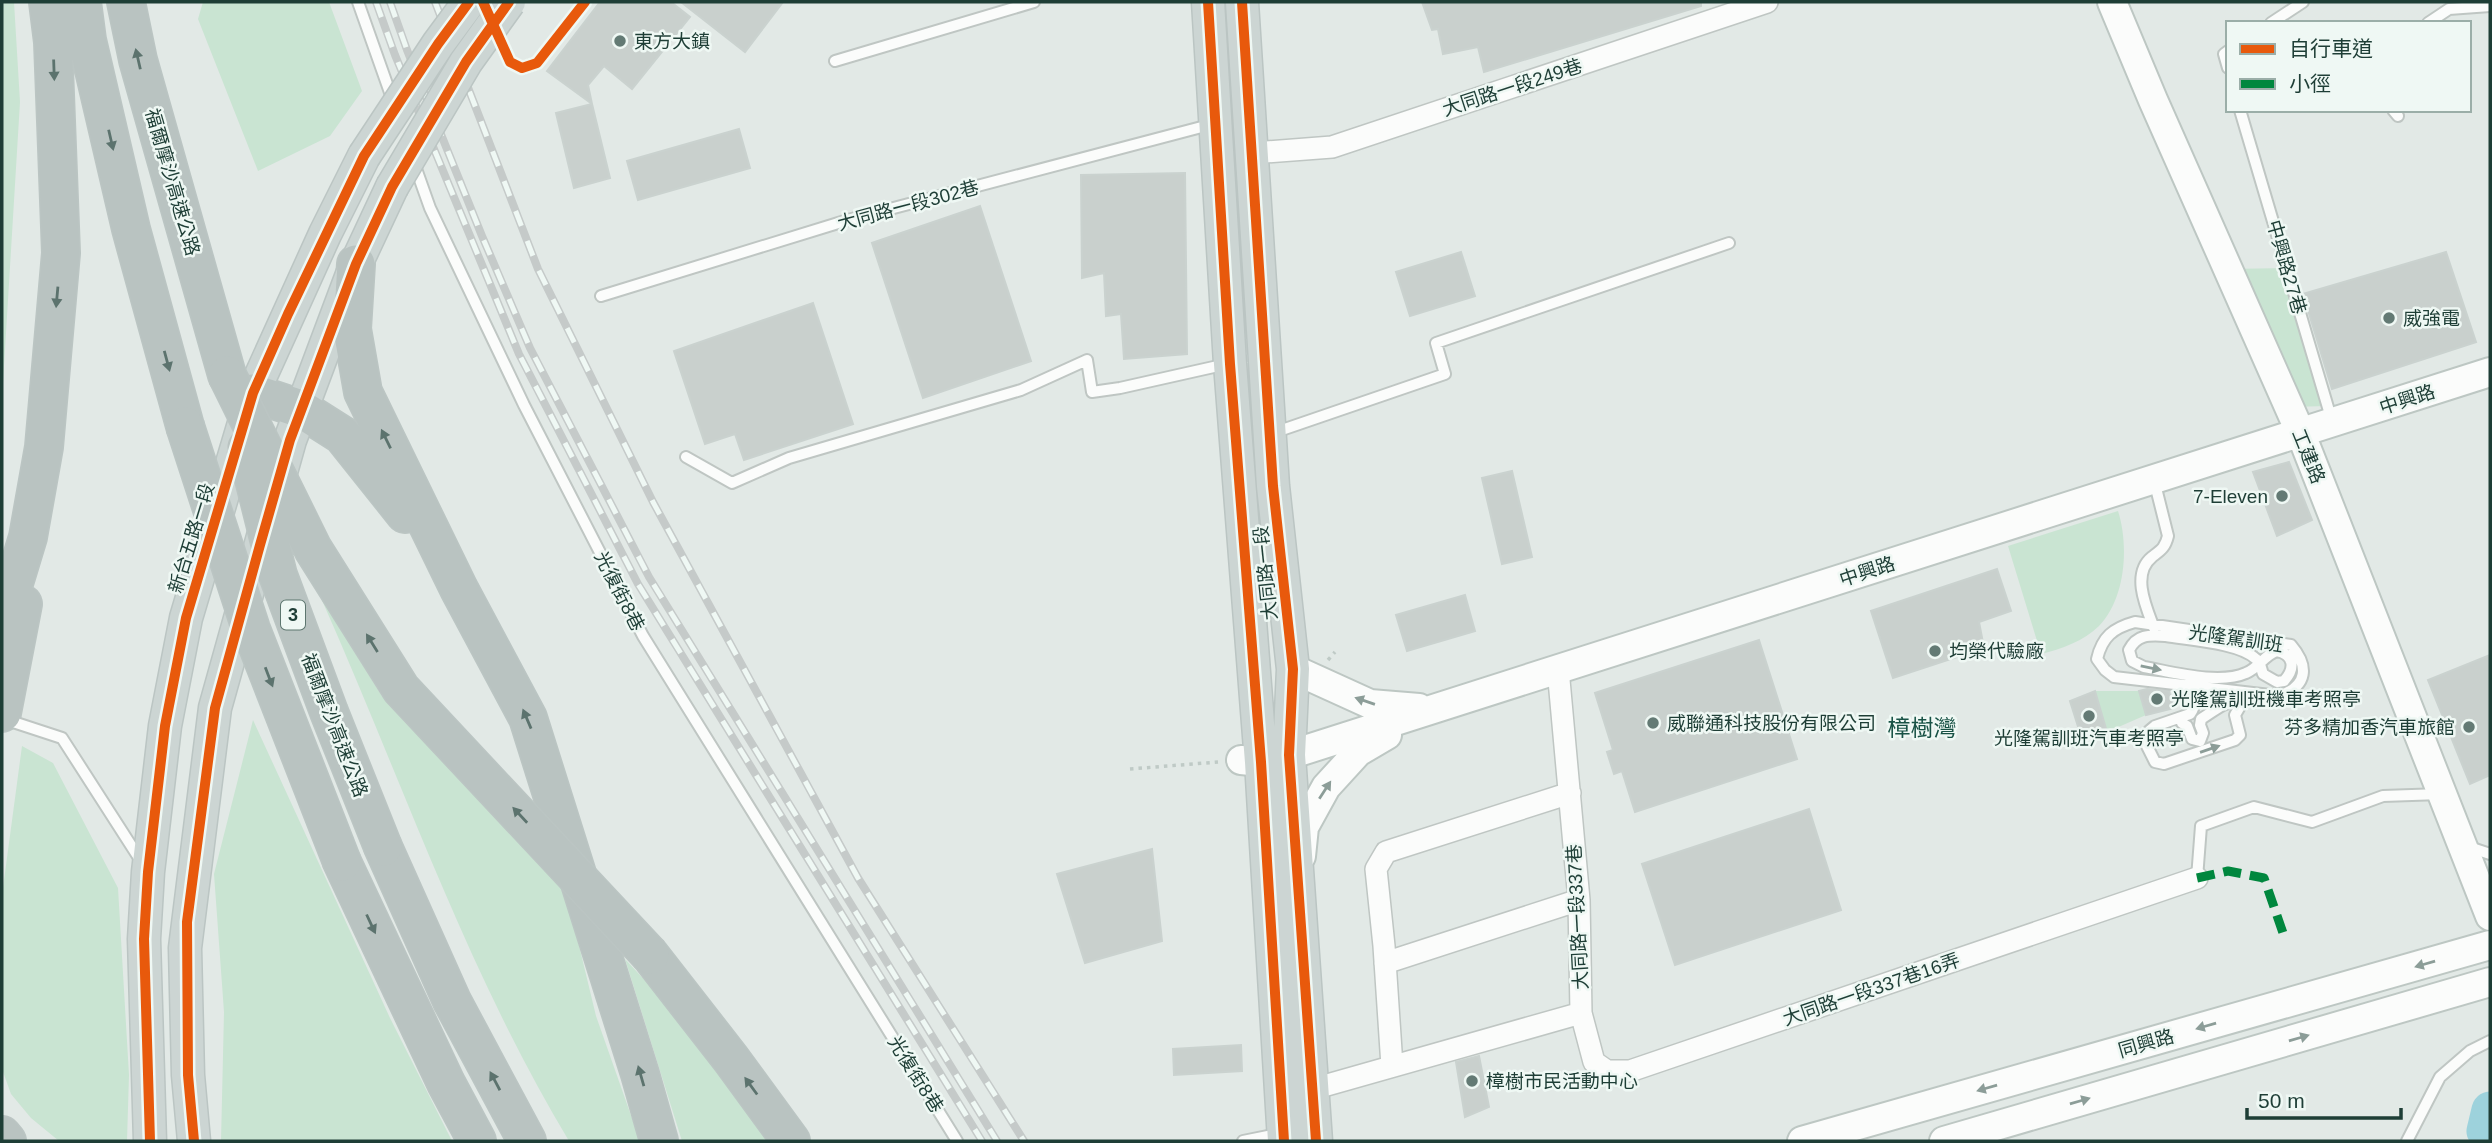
<svg xmlns="http://www.w3.org/2000/svg" width="2492" height="1143" font-family="Arial,'Noto Sans TC',sans-serif">
<style>
.green{fill:#c9e4d2}
.lines{fill:none;stroke-linecap:round;stroke-linejoin:round}
.river{stroke:#9dd2dc;stroke-width:37}
.building{fill:#c9d0cd;stroke:#cad2cf;stroke-width:2}
.lane-casing{stroke:#bfc6c3;stroke-width:14}
.street-casing{stroke:#bfc6c3;stroke-width:24}
.secondary-casing{stroke:#bdc7c3;stroke-width:32}
.primary-casing{stroke:#bbc5c3;stroke-width:35}
.highway-casing{stroke:#bbc5c3;stroke-width:40}
.path{stroke:#bfcac6;stroke-width:3.5;stroke-dasharray:3.5 5;stroke-linecap:butt}
.lane{stroke:#fbfcfb;stroke-width:10}
.street{stroke:#fbfcfb;stroke-width:21}
.secondary{stroke:#fbfcfb;stroke-width:28}
.primary{stroke:#ccd5d3;stroke-width:32}
.highway{stroke:#b9c3c1;stroke-width:37}
.rail-casing{stroke:#c5cac9;stroke-width:8}
.rail{stroke:#eff8f4;stroke-width:5;stroke-dasharray:16;stroke-linecap:butt}
.primary-bridge-casing{stroke:#bbc5c3;stroke-width:35;stroke-linecap:butt}
.highway-bridge-casing{stroke:#bbc5c3;stroke-width:40;stroke-linecap:butt}
.primary-bridge{stroke:#ccd5d3;stroke-width:32}
.highway-bridge{stroke:#b9c3c1;stroke-width:37}
.quiet{stroke:#00873e;stroke-width:9;stroke-dasharray:18 9;stroke-linecap:butt}
.cycleway-casing{stroke:#eff8f4;stroke-width:15}
.cycleway{stroke:#e8590c;stroke-width:10}
.oneway{fill:#5c736e}
.oneway2{fill:#8c9d98}
.poi-dot{fill:#637a74;stroke:#eff8f4;stroke-width:2.5}
.labels{text-anchor:middle;stroke-width:5;stroke-linejoin:round;paint-order:stroke}
.shield{fill:#eff8f4;stroke:#5d766f;stroke-width:2}
.shield-label{font-size:18px;font-weight:bold;fill:#1e3e36}
.poi-label{font-size:19px;fill:#1e3e36;stroke:#eff8f4;text-anchor:start}
.street-label{font-size:19px;fill:#1e3e36;stroke:#eff8f4}
.quarter-label{font-size:23px;fill:#185245;stroke:#eff8f4}
</style>
<rect width="100%" height="100%" fill="#e2e9e6"/>
<path class="green" d="M2 2H14L20 102 2 399Z
M203 2H329L362 91 330 136 258 171 198 19Z
M2287 268 2328 406 2289 407 2228 269Z
M2118 511C2129 545 2126 598 2099 626 2084 641 2061 649 2041 654L2008 546Z
M321 598 382 696 509 832 563 879 596 1016 640 1141H569C466 970 402 780 321 598Z
M2095 691H2139L2146 715 2107 732Z
M253 720 390 1018 452 1141H221L224 1012 214 874Z
M22 746 53 763 118 888 129 1075 127 1141H59L31 1118 11 1094 2 1069V895Z
M625 959 680 1018 772 1141H682Z"/>
<g class="lines">
<path class="river" d="M2490 1110 2485 1131 2490 1138"/>
</g>
<path class="building" d="M600 2H671L690 17 632 89 604 66 588 85 592 104 547 71Z
M681 2H783L745 52Z
M1422 2H1701V6L1484 72 1478 47 1443 54 1438 29 1432 30Z
M592 104 610 178 574 188 556 113Z
M739 129 750 168 638 200 627 161Z
M1185 173 1187 354 1124 359 1121 314 1106 316 1104 273 1082 278 1081 175Z
M980 206 1031 361 923 398 872 243Z
M1461 252 1475 296 1410 316 1396 272Z
M2446 252 2476 342 2332 389 2303 294Z
M813 303 853 424 744 460 735 434 705 444 674 351Z
M2289 462 2312 520 2277 536 2253 472Z
M1512 471 1532 557 1502 564 1482 478Z
M1997 569 2011 611 1979 622 1984 648 1893 678 1871 611Z
M1465 595 1475 631 1407 651 1396 615Z
M1759 640 1797 759 1635 812 1622 771 1614 774 1607 752 1613 750 1595 693Z
M2490 655V775L2470 784 2428 680Z
M2147 689 2169 691 2174 708 2146 715 2139 691Z
M2095 691 2107 732 2082 739 2070 701Z
M1809 809 1841 910 1675 965 1642 864Z
M1152 849 1162 941 1085 963 1057 874Z
M1241 1045 1242 1071 1174 1075 1173 1049Z
M1479 1056 1489 1107 1465 1117 1456 1062Z"/>
<g class="lines">
<g class="lane-casing">
<path id="lane" d="M358 2 393 101
M2271 23 2303 2
M2428 23 2449 9 2490 6
M495 30 510 62 522 68 537 63 585 2
M2228 51 2224 54 2228 68
M835 61 1034 2
M2240 110 2332 421
M2393 110 2398 116
M414 163 430 208 524 405 643 636 957 1141
M601 296 848 220 1213 124
M1273 433 1445 374 1436 343 1729 243
M686 457 732 483 789 458 1021 390 1087 360 1092 392 1120 388 1227 364
M2135 622 2291 645C2309 666 2308 686 2279 696L2114 677 2105 670 2097 659C2102 637 2113 628 2135 622Z
M2154 628C2146 607 2131 574 2152 557 2161 550 2165 548 2168 536L2154 480
M2166 636C2149 635 2137 634 2129 650L2132 661 2144 667C2173 672 2219 685 2246 673 2259 668 2264 655 2277 651 2295 655 2295 669 2284 681L2277 682 2263 674C2261 669 2261 663 2256 659 2240 643 2189 640 2166 636
M4 719 62 738 141 861
M2182 723 2187 726 2192 739 2200 741 2203 733 2200 725 2201 719C2214 711 2222 703 2238 700L2242 703 2235 715 2240 735 2235 740 2164 764 2155 762 2146 744 2149 731 2155 726 2190 714C2198 703 2196 692 2190 681
M2466 846 2490 854
M2197 878 2201 826 2254 807 2312 822 2383 796 2441 794
M1243 1141 1282 1133
M2407 1141 2440 1077 2470 1051 2490 1041"/>
</g>
<g class="street-casing">
<path id="street" d="M1253 153 1332 147 1767 2
M1385 963 1579 900
M1581 1013 1594 1062 1607 1071H1630L2197 878
M1392 1066 1384 946 1376 869 1386 852 1570 793
M1313 1089 1581 1013 1579 900 1558 669"/>
</g>
<g class="secondary-casing">
<path id="secondary" d="M2112 2 2153 100 2301 434 2490 916
M1293 669 1370 704 1419 708
M1241 760 1261 762 1289 755 2490 372
M1301 856 1304 827 1326 787 1358 752 1387 735
M1802 1141 2490 945
M1944 1141 2490 982"/>
</g>
<g class="primary-casing">
<path id="primary" d="M1208 2 1230 364 1261 762 1284 1141
M1242 2 1273 486 1293 669 1289 755 1316 1141
M150 1141 144 939 148 872 165 726 186 618 253 393 325 234 364 156
M194 1141 188 1075 185 948 215 708 290 440 356 264 392 187"/>
</g>
<g class="highway-casing">
<path id="highway" d="M82 2 87 40 131 229 185 426
M126 2 138 60 227 375
M356 264 352 329 363 392 459 589 528 718 640 1074 659 1141
M253 393 301 409 342 435 405 514
M2 631 8 603 28 537 44 447 61 253 53 42 48 2
M2 713 23 604
M383 847 452 1001 527 1141
M342 862 446 1083 477 1141
M650 955 731 1059 791 1141
M2 1135 7 1141"/>
</g>
<path class="path" d="M1328 660 1335 652
M1130 769 1218 762"/>
<use href="#lane" class="lane"/>
<use href="#street" class="street"/>
<use href="#secondary" class="secondary"/>
<use href="#primary" class="primary"/>
<use href="#highway" class="highway"/>
<g class="rail-casing">
<path id="rail" d="M376 2 395 55 519 354 638 584 982 1141
M390 2 407 50 482 236 530 348 649 577 997 1141
M435 2 538 269 653 502 858 878 1024 1141"/>
</g>
<use href="#rail" class="rail"/>
<g class="primary-bridge-casing">
<path id="primary-bridge" d="M364 156 438 44 469 2
M392 187 466 62 509 2"/>
</g>
<g class="highway-bridge-casing">
<path id="highway-bridge" d="M227 375 313 549 401 689 650 955
M185 426 251 629 342 862
M246 447 278 575 329 712 383 847"/>
</g>
<use href="#primary-bridge" class="primary-bridge"/>
<use href="#highway-bridge" class="highway-bridge"/>
<path class="quiet" d="M2197 878 2228 871 2264 878 2283 933"/>
<g class="cycleway-casing">
<path id="cycleway" d="M483 2 510 62 522 68 537 63 585 2
M1208 2 1230 364 1261 762 1284 1141
M1242 2 1273 486 1293 669 1289 755 1316 1141
M150 1141 144 939 148 872 165 726 186 618 253 393 288 314 364 156 438 44 469 2
M194 1141 188 1075 187 922 215 708 260 545 290 440 356 264 392 187 466 62 509 2"/>
</g>
<use href="#cycleway" class="cycleway"/>
</g>
<defs><path id="oneway-solid" d="M-6-.8H1V-3.2L6.5 0L1 3.2V.8H-6Z" transform="scale(1.75)"/></defs>
<g class="oneway">
<use href="#oneway-solid" transform="translate(138 59) rotate(-103)"/>
<use href="#oneway-solid" transform="translate(54 70) rotate(88)"/>
<use href="#oneway-solid" transform="translate(111 140) rotate(77)"/>
<use href="#oneway-solid" transform="translate(57 297) rotate(95)"/>
<use href="#oneway-solid" transform="translate(167 361) rotate(75)"/>
<use href="#oneway-solid" transform="translate(386 439) rotate(-116)"/>
<use href="#oneway-solid" transform="translate(372 643) rotate(-122)"/>
<use href="#oneway-solid" transform="translate(269 677) rotate(69)"/>
<use href="#oneway-solid" transform="translate(527 719) rotate(-113)"/>
<use href="#oneway-solid" transform="translate(520 815) rotate(-133)"/>
<use href="#oneway-solid" transform="translate(371 924) rotate(65)"/>
<use href="#oneway-solid" transform="translate(641 1076) rotate(-106)"/>
<use href="#oneway-solid" transform="translate(495 1081) rotate(-118)"/>
<use href="#oneway-solid" transform="translate(751 1086) rotate(-126)"/>
</g>
<g class="oneway2">
<use href="#oneway-solid" transform="translate(2151 668) rotate(11)"/>
<use href="#oneway-solid" transform="translate(1365 701) rotate(-161)"/>
<use href="#oneway-solid" transform="translate(2210 749) rotate(-19)"/>
<use href="#oneway-solid" transform="translate(1325 790) rotate(-57)"/>
<use href="#oneway-solid" transform="translate(2425 964) rotate(164)"/>
<use href="#oneway-solid" transform="translate(2206 1026) rotate(164)"/>
<use href="#oneway-solid" transform="translate(2299 1038) rotate(-16)"/>
<use href="#oneway-solid" transform="translate(1987 1088) rotate(164)"/>
<use href="#oneway-solid" transform="translate(2080 1101) rotate(-16)"/>
</g>
<g class="poi-dot">
<circle cx="620" cy="41" r="7"/>
<circle cx="2389" cy="318" r="7"/>
<circle cx="2282" cy="496" r="7"/>
<circle cx="1935" cy="651" r="7"/>
<circle cx="2157" cy="699" r="7"/>
<circle cx="2089" cy="716" r="7"/>
<circle cx="1653" cy="723" r="7"/>
<circle cx="2469" cy="727" r="7"/>
<circle cx="1472" cy="1081" r="7"/>
</g>
<g class="labels">
<rect class="shield" x="281" y="600.5" width="24" height="29" rx="5"/>
<g class="shield-label">
<text x="293" y="621">3</text>
</g>
<g class="poi-label">
<text x="634" y="48">東方大鎮</text>
<text x="2403" y="325">威強電</text>
<text x="2268" y="503" text-anchor="end">7-Eleven</text>
<text x="1949" y="658">均榮代驗廠</text>
<text x="2171" y="706">光隆駕訓班機車考照亭</text>
<text x="1667" y="730">威聯通科技股份有限公司</text>
<text x="2455" y="734" text-anchor="end">芬多精加香汽車旅館</text>
<text x="2089" y="745" text-anchor="middle">光隆駕訓班汽車考照亭</text>
<text x="1486" y="1088">樟樹市民活動中心</text>
</g>
<g class="street-label">
<text transform="translate(1512 87) rotate(-18)" y="7">大同路一段249巷</text>
<text transform="translate(173 182) rotate(74)" y="7">福爾摩沙高速公路</text>
<text transform="translate(908 205) rotate(-15)" y="7">大同路一段302巷</text>
<text transform="translate(2287 267) rotate(74)" y="7">中興路27巷</text>
<text transform="translate(2407 399) rotate(-18)" y="7">中興路</text>
<text transform="translate(2309 456) rotate(68)" y="7">工建路</text>
<text transform="translate(191 538) rotate(-73)" y="7">新台五路一段</text>
<text transform="translate(1867 571) rotate(-18)" y="7">中興路</text>
<text transform="translate(1265 573) rotate(-96)" y="7">大同路一段</text>
<text transform="translate(620 591) rotate(63)" y="7">光復街8巷</text>
<text transform="translate(2236 638) rotate(8)" y="7">光隆駕訓班</text>
<text transform="translate(335 725) rotate(69)" y="7">福爾摩沙高速公路</text>
<text transform="translate(1577 917) rotate(-93)" y="7">大同路一段337巷</text>
<text transform="translate(1871 989) rotate(-19)" y="7">大同路一段337巷16弄</text>
<text transform="translate(2146 1043) rotate(-16)" y="7">同興路</text>
<text transform="translate(916 1074) rotate(58)" y="7">光復街8巷</text>
</g>
<g class="quarter-label">
<text x="1922" y="736">樟樹灣</text>
</g>
</g>
<rect width="2492" height="1143" fill="none" stroke="#1e3e36" stroke-width="7"/>
<rect x="2226" y="21" width="245" height="91" fill="#eff8f4" stroke="#9baea8" stroke-width="2"/>
<rect x="2240" y="44" width="35" height="10" fill="#e8590c" stroke="#9baea8" stroke-width="2"/>
<text x="2289" y="56" font-size="21" fill="#1e3e36">自行車道</text>
<rect x="2240" y="79" width="35" height="10" fill="#00873e" stroke="#9baea8" stroke-width="2"/>
<text x="2289" y="91" font-size="21" fill="#1e3e36">小徑</text>
<path d="M2247 1108v10h154v-10" fill="none" stroke="#1e3e36" stroke-width="3.5"/>
<text x="2258" y="1108" font-size="21" fill="#1e3e36" stroke="#eff8f4" stroke-width="5" paint-order="stroke">50 m</text>
</svg>
